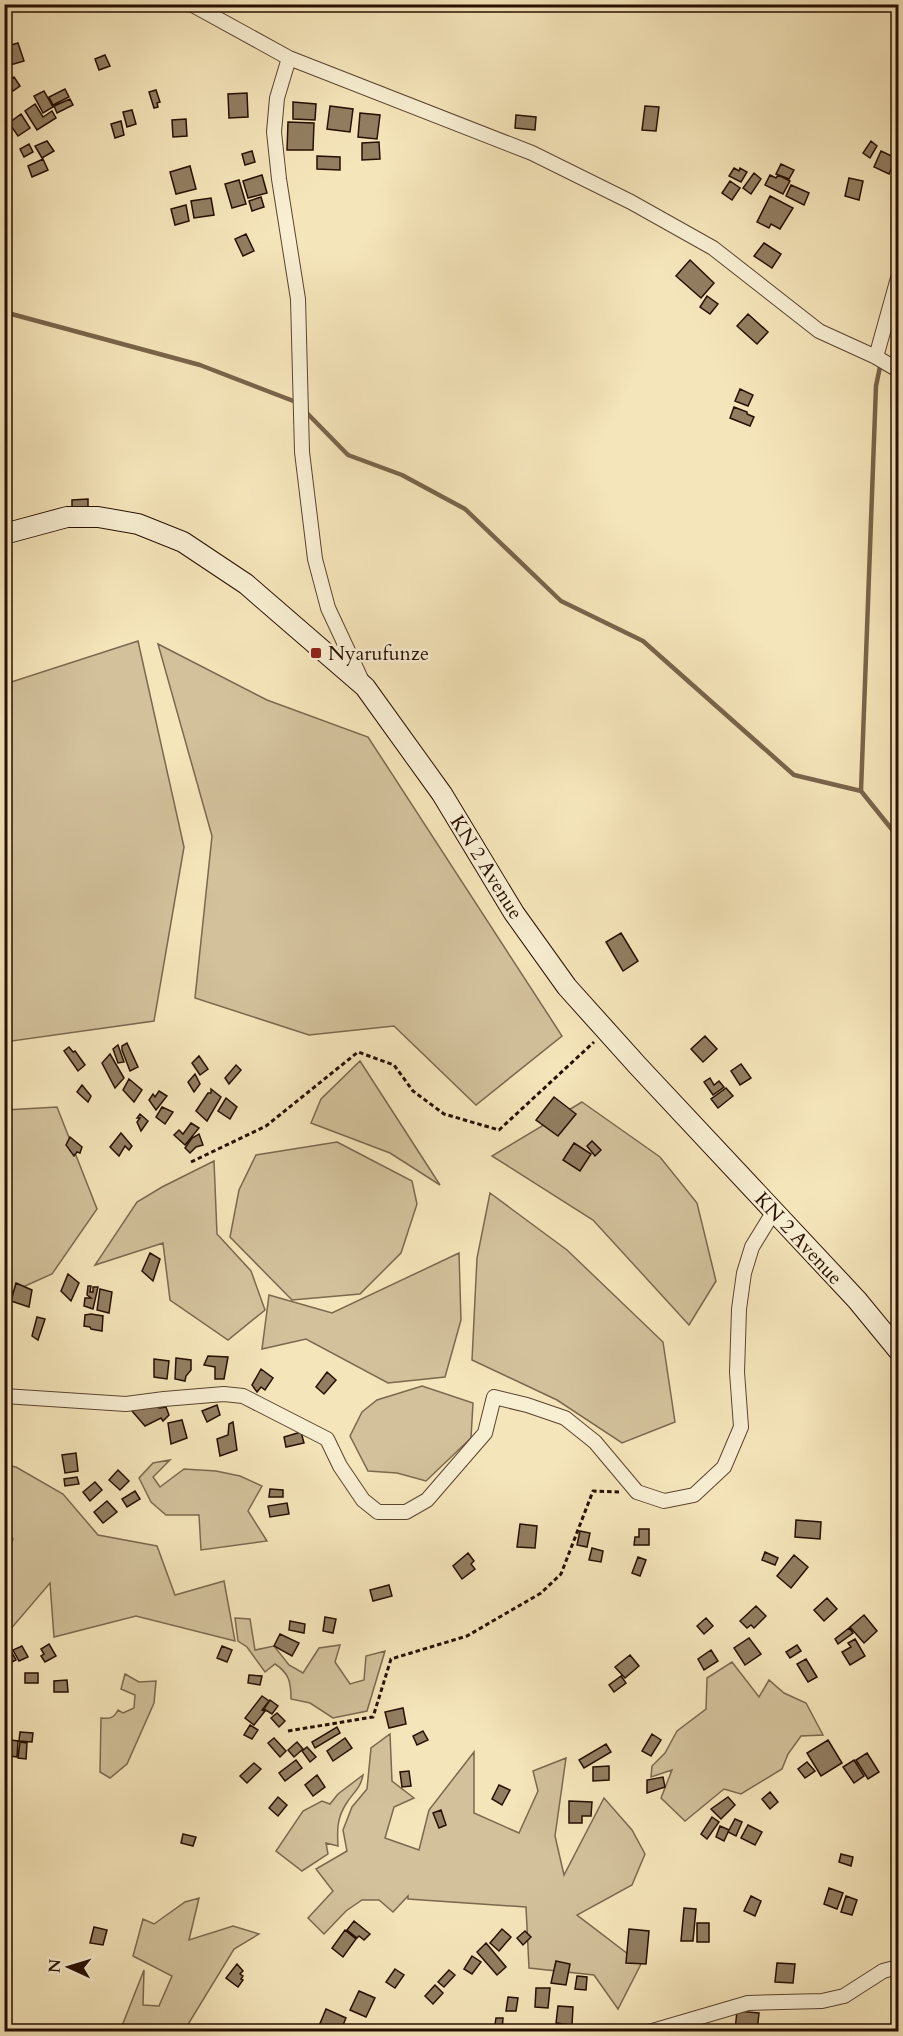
<svg xmlns="http://www.w3.org/2000/svg" width="903" height="2036" font-family="Cardo,serif">
<style>
.green{fill:#d2c19b;stroke:#7c684e;stroke-width:1.5}
.lines{fill:none;stroke-linecap:round;stroke-linejoin:round}
.stream{stroke:#79644a;stroke-width:4.5}
.building{fill:#927e61;stroke:#270f01;stroke-width:1.5}
.minor-casing{stroke:#5a442f;stroke-width:16}
.secondary-casing{stroke:#270f01;stroke-width:22}
.path{stroke:#270f01;stroke-width:3;stroke-dasharray:4.5 3;stroke-linecap:butt}
.minor{stroke:#f8eed2;stroke-width:14}
.secondary{stroke:#f8eed2;stroke-width:20}
.poi-dot{fill:#8f2418;stroke:#f8eed2;stroke-width:2}
.labels{text-anchor:middle;stroke-width:5;stroke-linejoin:round;paint-order:stroke}
.poi-label{font-size:20px;fill:#270f01;stroke:#f8eed2;text-anchor:start}
.street-label{font-size:20px;fill:#270f01;stroke:#f8eed2}
</style>
<rect width="100%" height="100%" fill="#f5e5ba"/>
<filter id="stains"><feTurbulence type="fractalNoise" baseFrequency=".00333" numOctaves="4"/><feColorMatrix values="0 0 0 0 .2 0 0 0 0 .09 0 0 0 0 .02 0 0 0 .5 -.17"/></filter>
<radialGradient id="worn" r=".72"><stop offset=".6" stop-color="#630" stop-opacity="0"/><stop offset="1" stop-color="#630" stop-opacity=".3"/></radialGradient>
<path class="green" d="M138 641 184 847 154 1021 5 1042V684Z
M158 644 267 700 368 737 562 1036 476 1105 394 1026 309 1035 195 998 212 836Z
M360 1061 440 1185 390 1153 311 1123 321 1099Z
M582 1102 660 1157 697 1203 716 1281 689 1325 593 1220 492 1156Z
M57 1107 97 1209 52 1274 5 1295V1110Z
M337 1142 412 1181 417 1204 401 1253 360 1294 292 1300 230 1237 239 1190 256 1155Z
M214 1161 217 1234 251 1271 265 1310 228 1340 170 1300 163 1243 95 1265 137 1202 162 1187Z
M490 1193 567 1250 663 1342 675 1422 622 1443 557 1400 472 1360 477 1258Z
M459 1253 461 1320 445 1377 388 1383 306 1339 262 1349 269 1295 332 1313Z
M422 1386 473 1403 471 1438 426 1481 397 1473 368 1471 350 1436 362 1412 377 1400Z
M170 1460 153 1477 160 1487 184 1469 216 1471 240 1476 262 1486 248 1511 267 1541 201 1550 199 1515H166L151 1502 139 1478 153 1463Z
M5 1465 16 1467 63 1494 98 1535 157 1546 175 1595 224 1581 235 1641 136 1616 54 1637 50 1583 9 1631 5 1633V1562L13 1539 5 1529Z
M235 1618 250 1619 255 1650 274 1646 289 1665 303 1673 319 1648 340 1645 335 1662 350 1684 364 1680 366 1656 385 1651 367 1711 333 1718 310 1703 291 1699C291 1682 289 1673 275 1664L265 1672 247 1647 238 1641Z
M732 1662 759 1697 769 1680 784 1693 806 1703 823 1735 801 1736 788 1754 782 1769 741 1794 724 1789 685 1821 661 1798 672 1770 651 1777 652 1766 665 1753 677 1731 706 1709 707 1678Z
M125 1674 139 1682 156 1681 154 1703 127 1764 110 1778 100 1772 101 1718C110 1719 114 1718 118 1710L123 1713 134 1708 135 1695 121 1689Z
M390 1734 392 1781 414 1798 394 1807 385 1838 419 1850 429 1810 474 1752V1813L519 1833 538 1791 533 1771 566 1758 555 1836 564 1875 604 1798 632 1830 645 1854 632 1885 577 1915 641 1964 618 2009 594 1975 529 1968 526 1907 408 1899V1896L393 1912 379 1900H362L346 1911 324 1934 308 1918 333 1891 316 1869 347 1851 343 1830 352 1807 367 1789 371 1748Z
M363 1775C360 1790 353 1792 346 1804 337 1818 337 1830 338 1846L326 1843 328 1854 302 1871 276 1851 303 1811 322 1801 330 1804 338 1794Z
M199 1898 189 1940 233 1926 259 1934 234 1949 184 2031H120L144 1970 143 2005 159 2006 172 1976 133 1956 143 1919 154 1924 185 1902Z"/>
<g class="lines">
<path class="stream" d="M4 312 200 365 296 402 299 405
M881 362 876 386 861 791 898 837
M305 411 348 455 402 475 465 509 561 601 643 641 794 775 861 791"/>
</g>
<path class="building" d="M18 43 24 61 10 65 4 47Z
M105 55 110 66 99 70 95 59Z
M14 77 20 86 13 91 7 82Z
M65 89 69 97 53 105 49 97Z
M156 90 160 102 157 103 158 107 154 108 149 92Z
M44 91 53 107 43 113 34 96Z
M247 93 248 117 229 118 228 94Z
M70 99 73 105 57 113 54 106Z
M293 102 316 104 315 120 293 119Z
M35 104 43 117 52 111 56 118 37 130 25 111Z
M330 106 353 109 350 132 327 129Z
M645 106 659 107 656 131 642 130Z
M132 110 136 124 127 127 123 112Z
M360 113 380 115 377 139 358 137Z
M21 114 30 128 18 136 9 123Z
M516 115 536 117 535 130 515 128Z
M186 119 187 136 173 137 172 120Z
M121 121 124 135 115 138 111 124Z
M288 122 314 123 313 150H287Z
M47 141 54 151 42 158 35 146Z
M871 141 877 146 870 158 863 153Z
M379 142 380 159 362 160V143Z
M29 144 33 152 24 157 20 149Z
M252 151 255 162 245 165 242 154Z
M881 151 896 158 889 174 874 167Z
M317 156 340 157V170L317 169Z
M43 159 48 170 32 177 28 166Z
M781 164 794 170 789 179 776 174Z
M190 166 196 189 176 194 170 172Z
M734 168 739 171 740 168 747 172 741 182 729 176Z
M754 173 761 179 751 194 743 188Z
M262 175 267 193 248 198 243 181Z
M770 175 776 178 778 175 790 181 783 194 765 185Z
M849 178 863 181 859 200 845 196Z
M239 180 246 204 232 208 225 184Z
M730 181 740 188 732 200 722 193Z
M791 185 809 193 804 205 786 196Z
M770 196 793 208 780 229 771 224 769 228 757 222Z
M261 197 264 207 252 211 249 201Z
M211 198 214 215 194 218 191 201Z
M186 205 189 221 175 225 171 209Z
M246 234 254 251 243 256 235 239Z
M764 243 781 254 772 268 754 256Z
M690 260 714 283 701 298 676 276Z
M707 296 718 304 710 314 700 307Z
M748 314 768 332 757 344 737 326Z
M740 389 753 395 748 406 735 401Z
M734 407 747 412V414L754 417 750 426 730 418Z
M88 499V511H72V500Z
M621 933 638 961 623 971 606 942Z
M705 1036 717 1049 703 1062 691 1049Z
M127 1043 138 1067 130 1071 122 1050V1046Z
M118 1045 124 1062 118 1063 113 1049Z
M69 1047 73 1052 75 1051 85 1065 78 1071 64 1051Z
M110 1054 124 1078 115 1088 102 1063Z
M199 1056 208 1069 200 1075 192 1063Z
M741 1064 751 1078 740 1085 731 1071Z
M236 1065 241 1070 229 1084 225 1078Z
M195 1074 200 1084 194 1092 188 1082Z
M710 1078 714 1085 719 1081 724 1087 713 1095 704 1082Z
M129 1079 142 1090 134 1102 123 1090Z
M82 1085 91 1096 88 1102 77 1092Z
M726 1088 733 1096 718 1108 711 1099Z
M211 1089 221 1097 207 1121 196 1111 208 1093H211Z
M159 1091 167 1096 156 1110 149 1100 153 1094 155 1097Z
M554 1097 576 1114 558 1136 536 1120Z
M226 1098 237 1107 230 1119 218 1111Z
M162 1107 173 1112 165 1124 156 1117Z
M140 1114 148 1121 141 1131 137 1122 140 1118H137Z
M191 1123 199 1128 185 1145 174 1135 179 1130 183 1134Z
M121 1133 132 1146 129 1150 125 1146 119 1156 110 1147Z
M199 1134 203 1145 196 1147 190 1153 185 1148 192 1138Z
M70 1137 82 1147 80 1153 77 1152 74 1156 66 1145Z
M592 1141 601 1150 595 1156 587 1146Z
M574 1143 591 1154 580 1171 563 1160Z
M150 1253 160 1259 153 1281 142 1271Z
M68 1274 79 1283 71 1301 61 1291Z
M16 1283 32 1290 29 1307 11 1301Z
M88 1286H91L90 1292H93V1287H98L93 1309 84 1306 85 1298H91L87 1295Z
M100 1289 112 1292 109 1313 97 1310Z
M91 1314 103 1316 102 1331 91 1329 90 1327 84 1326 85 1315Z
M37 1317 45 1319 38 1340 32 1336Z
M208 1356 228 1357 224 1379H215V1367L204 1365Z
M176 1358 191 1360V1370L186 1376 185 1381 175 1379Z
M154 1359 169 1361 167 1379 154 1377Z
M261 1369 273 1378 265 1390 261 1387 257 1392 252 1385Z
M327 1372 336 1380 324 1394 316 1387Z
M147 1405 160 1408 166 1407 169 1415 163 1421 161 1418 145 1426 132 1411Z
M217 1405 220 1415 207 1422 202 1411Z
M182 1420 187 1438 171 1444 168 1423Z
M233 1422 237 1450 220 1456 217 1439 228 1435 229 1424Z
M301 1432 304 1443 286 1447 284 1437Z
M76 1453 78 1471 65 1473 62 1455Z
M118 1470 129 1481 120 1490 109 1480Z
M77 1477 79 1484 65 1486 64 1479Z
M95 1482 102 1490 90 1501 83 1492Z
M270 1489 283 1490V1497H269Z
M135 1491 140 1499 127 1507 122 1499Z
M107 1501 117 1512 103 1523 94 1512Z
M287 1503 289 1514 270 1517 268 1506Z
M796 1520 821 1522 820 1539 795 1537Z
M520 1524 537 1526 535 1548 517 1547Z
M639 1529H649V1545H634L635 1537H639Z
M580 1531 590 1533 587 1547 577 1545Z
M592 1548 603 1551 601 1562 589 1560Z
M765 1552 778 1558 775 1565 762 1560Z
M468 1553 474 1561 471 1564 475 1569 462 1579 453 1566Z
M794 1555 808 1567 791 1588 777 1576Z
M638 1557 646 1560 640 1576 632 1573Z
M389 1585 392 1596 373 1601 370 1590Z
M827 1598 837 1609 824 1621 814 1610Z
M756 1606 766 1616 754 1628 751 1625 747 1628 740 1621Z
M864 1615 877 1631 864 1643 850 1627Z
M325 1617 336 1619 333 1633 323 1631Z
M706 1618 713 1626 704 1634 697 1626Z
M290 1621 305 1624 304 1633 289 1630Z
M849 1628 853 1633 838 1644 835 1639Z
M280 1634 299 1643 292 1656 274 1646Z
M749 1638 761 1654 745 1665 734 1648Z
M855 1639 865 1656 850 1665 842 1652 851 1647 848 1643Z
M49 1644 56 1656 45 1662 41 1656 44 1654 41 1649Z
M797 1645 801 1651 790 1658 786 1652Z
M22 1646 28 1657 19 1661 13 1650Z
M222 1646 232 1650 227 1662 217 1658Z
M10 1649 16 1660 8 1664 4 1652Z
M711 1650 718 1661 704 1670 698 1659Z
M630 1655 639 1666 625 1678 615 1667Z
M806 1659 817 1677 808 1682 797 1664Z
M25 1673H38V1683H25Z
M249 1675 262 1676 260 1685 248 1683Z
M621 1676 626 1683 614 1692 609 1685Z
M67 1680 68 1692H54V1681Z
M262 1696 269 1701 262 1710 265 1711 254 1725 245 1718Z
M270 1700 278 1706 272 1714 264 1709Z
M403 1708 406 1724 389 1728 385 1712Z
M277 1713 285 1721 279 1727 271 1718Z
M250 1725 258 1730 252 1739 244 1735Z
M337 1727 340 1733 315 1748 312 1742Z
M423 1731 428 1740 417 1745 413 1736Z
M20 1732 33 1733 32 1742 19 1741Z
M652 1734 661 1740 651 1756 642 1751Z
M274 1738 286 1751 280 1757 268 1743Z
M345 1738 352 1748 333 1761 327 1751Z
M11 1740 18 1741 17 1757 9 1756Z
M828 1740 842 1763 821 1776 807 1753Z
M20 1742 27 1743 26 1759 18 1758Z
M297 1742 303 1749 294 1757 288 1750Z
M606 1744 611 1752 584 1768 579 1760Z
M307 1747 316 1757 310 1762 302 1751Z
M867 1753 879 1772 868 1779 856 1760Z
M296 1760 302 1768 285 1781 279 1773Z
M854 1760 864 1776 854 1783 843 1767Z
M807 1762 815 1771 805 1778 798 1769Z
M254 1763 261 1769 247 1783 240 1776Z
M609 1766V1780L593 1781V1767Z
M409 1771 411 1786 402 1787 400 1772Z
M317 1775 325 1787 313 1796 305 1785Z
M663 1777 665 1787 647 1793V1780Z
M499 1785 510 1790 502 1805 492 1799Z
M770 1792 778 1802 770 1809 762 1799Z
M278 1797 287 1805 278 1816 269 1808Z
M728 1797 735 1805 721 1819 711 1809Z
M569 1801 592 1802 591 1816H582V1823H569Z
M441 1810 446 1825 439 1828 433 1813Z
M712 1817 719 1822 707 1839 701 1834Z
M735 1819 742 1822 736 1836 728 1832Z
M748 1825 762 1832 755 1845 741 1838Z
M720 1826 729 1830 724 1841 716 1837Z
M183 1834 196 1837 193 1846 181 1843Z
M841 1854 853 1857 851 1866 839 1862Z
M829 1888 843 1893 837 1909 824 1904Z
M751 1896 761 1901 755 1916 744 1911Z
M846 1896 857 1900 852 1915 841 1912Z
M684 1908 696 1909 693 1941H681Z
M354 1921 370 1934 364 1940 359 1936 357 1938 347 1930Z
M697 1923H709V1942H697Z
M94 1927 107 1930 103 1945 90 1943Z
M502 1929 511 1937 499 1951 490 1943Z
M629 1929 649 1931 646 1964 626 1963Z
M345 1930 356 1939 343 1957 332 1948Z
M525 1931 531 1937 523 1945 517 1938Z
M486 1943 506 1967 497 1975 477 1952Z
M472 1956 481 1962 472 1974 464 1969Z
M556 1961 570 1964 566 1985 551 1983Z
M777 1963 795 1964 793 1983 775 1982Z
M237 1964 243 1971 240 1974 243 1976 241 1979 243 1980 238 1987 226 1978Z
M395 1969 404 1975 395 1988 386 1982Z
M449 1970 455 1975 444 1987 438 1982Z
M577 1976 587 1977 586 1990 575 1989Z
M435 1985 443 1993 433 2004 425 1996Z
M536 1988H550L548 2008 535 2007Z
M359 1991 375 1998 366 2017 350 2010Z
M508 1997 518 1998 516 2011H506Z
M558 2006 573 2007 572 2025 556 2023Z
M326 2009 346 2018 340 2032H331L319 2026Z
M737 2011 759 2013 757 2032 735 2030Z
M496 2018H503L502 2032 494 2031Z"/>
<g class="lines">
<g class="minor-casing">
<path id="minor" d="M191 4 289 58 532 153 631 202 713 248 819 331 876 357 898 370
M289 58 277 98 274 132 279 179 298 299 302 452 315 559 328 608 362 681
M876 357 898 278
M4 1396 126 1404 164 1399 224 1394 243 1396 327 1439 340 1466 363 1500 378 1512H406L427 1500 485 1433 494 1397 527 1405 565 1418 595 1442 637 1492 664 1501 694 1495 724 1467 741 1427 737 1372 739 1309 744 1273 752 1247 774 1211
M649 2032 748 2003 822 2001 844 1996 883 1971 898 1967"/>
</g>
<g class="secondary-casing">
<path id="secondary" d="M4 534 67 517H98L138 524 183 542 246 584 365 687 442 794 514 913 567 987 638 1066 857 1300 898 1350"/>
</g>
<path class="path" d="M191 1162 266 1126 358 1052 394 1065 413 1091 444 1114 499 1130 594 1042
M288 1731 373 1717 391 1659 467 1636 541 1593 561 1574 593 1491 619 1492"/>
<use href="#minor" class="minor"/>
<use href="#secondary" class="secondary"/>
</g>
<rect class="poi-dot" x="310" y="647" width="12" height="12" rx="3"/>
<g class="labels">
<g class="poi-label">
<text x="328" y="660">Nyarufunze</text>
</g>
<g class="street-label">
<text transform="translate(487 867) rotate(58)" y="7">KN 2 Avenue</text>
<text transform="translate(799 1238) rotate(47)" y="7">KN 2 Avenue</text>
</g>
</g>
<rect width="903" height="2036" fill="none" stroke="#f5e5ba" stroke-width="24"/>
<rect x="6" y="6" width="891" height="2024" fill="none" stroke="#270f01" stroke-width="3"/>
<rect x="12" y="12" width="879" height="2012" fill="none" stroke="#270f01" stroke-width="1.5"/>
<g transform="translate(69 1967) rotate(274)" stroke="#f8eed2" stroke-width="4.5" paint-order="stroke">
<path d="M0-4.5L10 22L0 15L-10 22Z" fill="#270f01"/>
<text y="-9" font-size="16" font-weight="bold" text-anchor="middle" fill="#270f01">N</text>
</g>
<rect width="100%" height="100%" filter="url(#stains)"/>
<rect width="100%" height="100%" fill="url(#worn)"/>
</svg>
